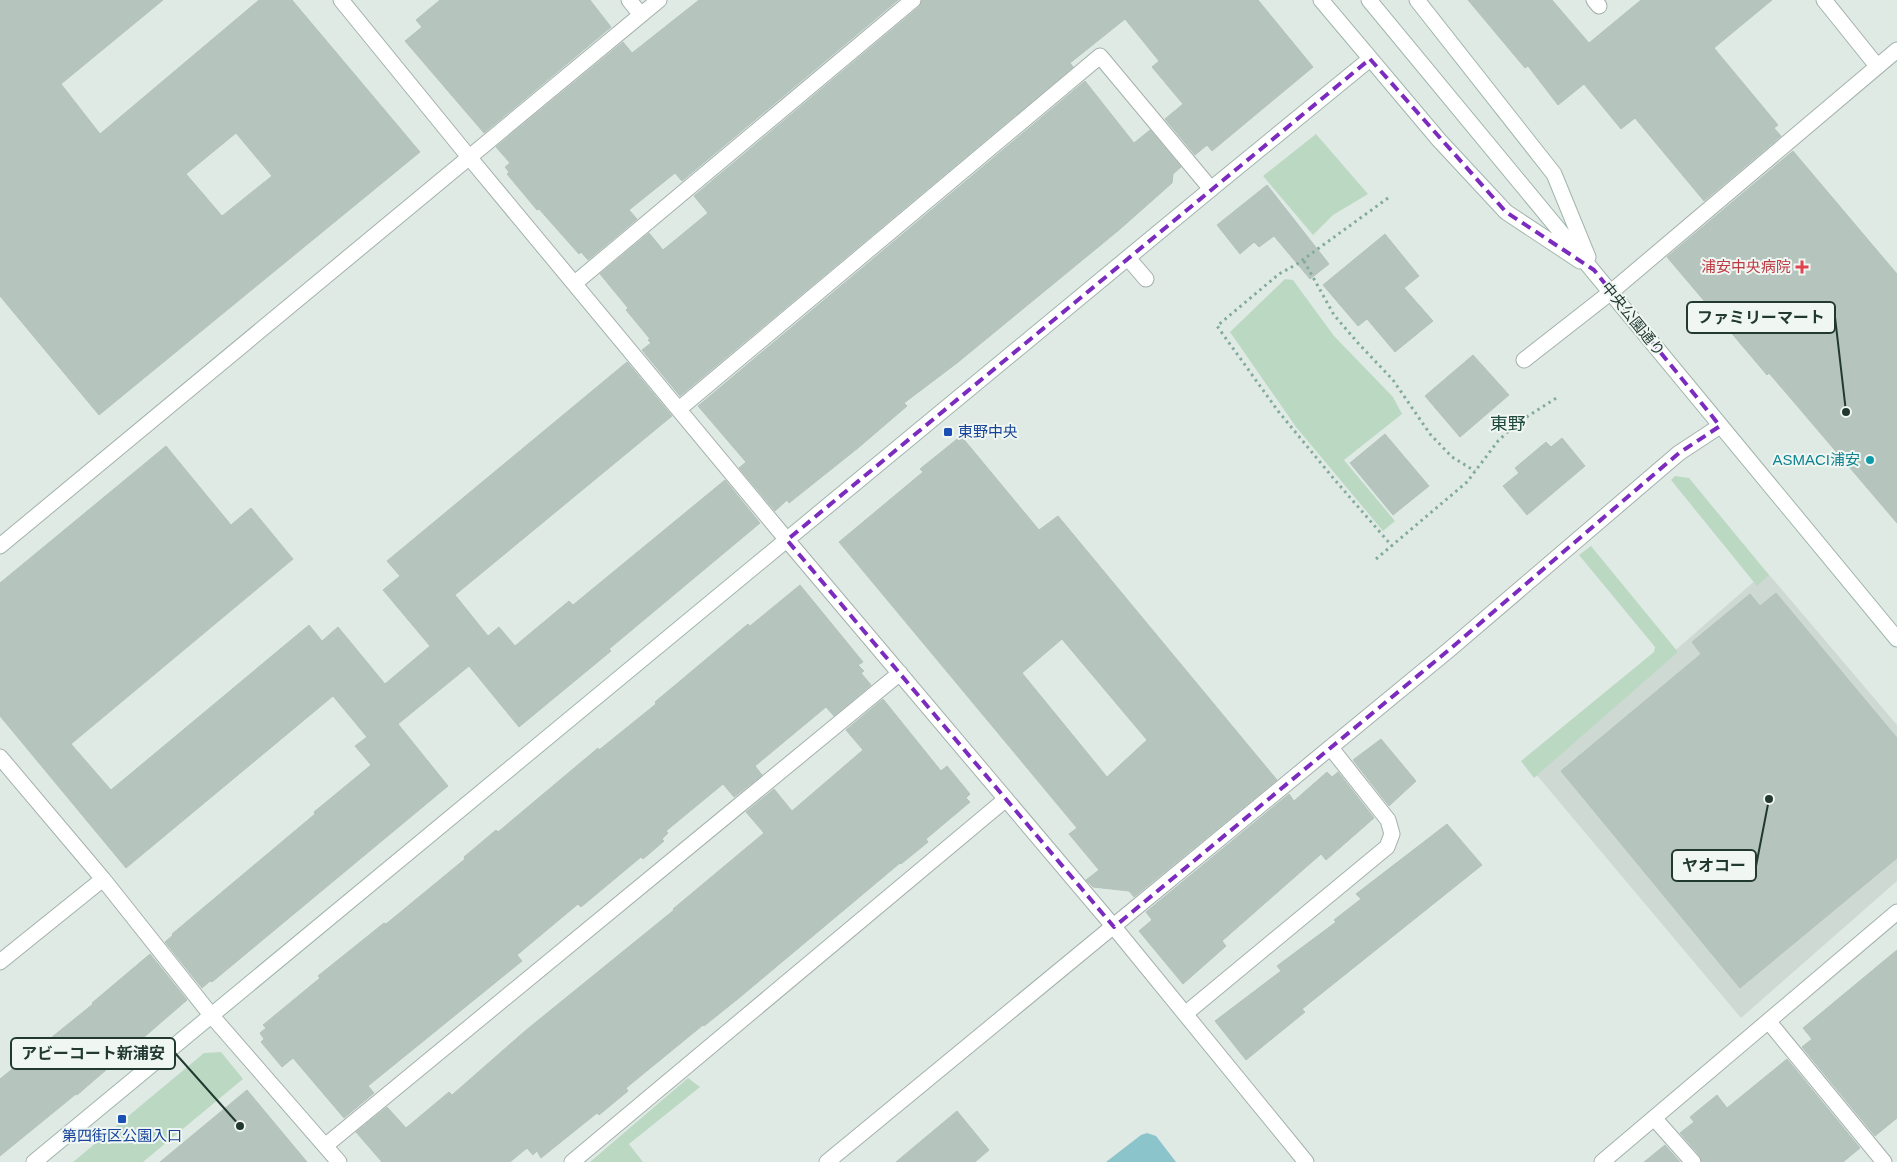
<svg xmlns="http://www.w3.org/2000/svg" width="1897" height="1162" font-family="Arial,'Noto Sans JP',sans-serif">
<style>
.built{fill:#cfd9d4}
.green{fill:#bbd9c2}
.water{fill:#8cc4cb}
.building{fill:#b6c4be;stroke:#b3c3bc;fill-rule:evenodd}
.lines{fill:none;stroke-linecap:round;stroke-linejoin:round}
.lane-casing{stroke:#a3b1ac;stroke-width:17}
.street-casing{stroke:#a3b1ac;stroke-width:17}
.secondary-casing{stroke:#a0b5ac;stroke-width:17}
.path{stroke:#83ab9d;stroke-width:3;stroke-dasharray:2.5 4;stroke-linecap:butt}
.lane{stroke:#fff;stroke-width:15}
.street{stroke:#fff;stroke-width:15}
.secondary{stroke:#fff;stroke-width:15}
.marked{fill:none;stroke:#7b2cbf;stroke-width:4;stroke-dasharray:10 6;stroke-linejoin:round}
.health-dot{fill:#e0444e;stroke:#f0f7f3;stroke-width:2}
.transit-dot{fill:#1a4fb4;stroke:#f0f7f3;stroke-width:2}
.culture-dot{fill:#0f9aa8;stroke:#f0f7f3;stroke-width:2}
.labels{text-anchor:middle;stroke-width:4;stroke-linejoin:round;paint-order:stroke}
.health-label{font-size:15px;fill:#be3a42;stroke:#f0f7f3;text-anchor:end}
.street-label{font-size:15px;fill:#223932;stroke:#f0f7f3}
.transit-label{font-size:15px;fill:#164399;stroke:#f0f7f3;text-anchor:start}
.culture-label{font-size:15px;fill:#0d838f;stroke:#f0f7f3;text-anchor:end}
.quarter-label{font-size:18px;fill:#20493d;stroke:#f0f7f3}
.leader{fill:none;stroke:#223932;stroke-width:2}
.callout-dot{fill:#223932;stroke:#f0f7f3;stroke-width:2}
.callout{fill:#f0f7f3;stroke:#223932;stroke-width:2}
.callout-label{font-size:16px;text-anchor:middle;font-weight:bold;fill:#223932}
</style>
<rect width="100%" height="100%" fill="#e0eae5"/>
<path class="built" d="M1766 571 1897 725V881L1741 1018 1535 773Z"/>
<path class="green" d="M1316 134 1368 194 1333 215 1313 235 1263 176Z
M1285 279 1293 280 1334 336 1393 397 1402 414 1344 460 1395 521 1383 531 1296 427 1230 332Z
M1675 476 1689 478 1769 575 1757 586 1671 480Z
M1591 546 1678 652 1534 778 1521 761 1654 652 1655 647 1579 555Z
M221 1052 243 1079 143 1162H73L204 1053Z
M688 1078 700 1087 629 1144 643 1162H590Z"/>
<path class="water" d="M1147 1133 1156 1136 1176 1162H1106L1141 1135Z"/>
<path class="building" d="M0 0H163L61 84 100 134 259 0H292L420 152 99 415 0 296ZM236 133 272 176 222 216 186 174Z
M440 0H590L611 27 484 133 405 41 422 27 416 20Z
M699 0H898L682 181 675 173 629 210 637 219 588 260 581 252 579 254 539 209 537 210 507 174 509 172 505 167 510 163 496 147 623 42 632 53Z
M922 0H1258L1313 67 1212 151 1207 145 1195 155 1165 119 1183 104 1152 67 1159 61 1125 19 1070 63 1073 67 680 396 642 350 651 343 648 340 650 339 626 310 628 308 600 274 649 233 663 250 708 213 694 196 919 7Z
M1468 0H1552L1589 43 1641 0H1772L1714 48 1778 125 1774 128 1781 136 1704 201 1635 118 1621 129 1584 84 1558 105 1528 66 1525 68Z
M1085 81 1134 143 1150 130 1181 167 1173 174 1172 183 1119 230 957 363 904 403 907 406 858 448 789 503 787 500 775 511 739 468 746 462 698 406Z
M1793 151 1897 274V523L1769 373 1767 375 1667 257Z
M1267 185 1329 264 1310 279 1274 236 1259 247 1254 242 1240 254 1217 225Z
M1385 234 1419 276 1404 288 1433 321 1395 352 1367 319 1358 326 1323 285Z
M1473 355 1509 395 1460 437 1425 396Z
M627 362 672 416 455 595 488 636 499 627 515 646 569 601 573 605 725 480 760 523 609 649 611 651 519 727 469 666 398 724 448 786 212 982 210 981 202 988 165 942 173 935 172 934 315 814 314 812 371 765 355 746 367 737 333 696 126 868 0 716V583L166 446 231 525 251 508 293 559 71 744 111 790 309 625 322 641 338 627 385 684 430 646 383 590 400 576 387 561Z
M1385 434 1429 486 1393 515 1350 463Z
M961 436 1039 530 1058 516 1277 780 1134 897 1129 891 1093 887 1086 880 1099 870 1069 834 1077 828 839 542 923 472 920 469ZM1062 639 1147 740 1107 777 1022 673Z
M1562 438 1585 466 1527 515 1503 486 1519 473 1515 468 1546 442 1551 447Z
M800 585 863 662 858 665 864 671 861 673 871 685 834 716 826 707 755 766 762 775 734 797 723 784 666 831 668 833 662 839 664 841 643 859 641 857 581 907 578 904 517 955 522 961 368 1086 374 1093 344 1118 293 1058 282 1067 261 1042 264 1039 260 1033 266 1028 263 1025 320 978 318 976 384 923 386 924 465 859 464 857 496 830 498 832 598 748 599 750 656 704 655 702 748 624 750 626Z
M1776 593 1897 738V858L1740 988 1561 771 1701 654 1692 642 1750 594 1760 606Z
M883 699 941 771 947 766 970 794 966 798 970 802 926 839 928 842 901 864 900 863 739 998 704 1026 703 1025 626 1088 628 1091 599 1115 597 1113 541 1158 537 1151 533 1155 527 1148 510 1162H382L356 1132 387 1107 406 1128 449 1092 452 1095 525 1031 674 910 673 909 764 833 746 812 774 789 792 811 863 750 846 730Z
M1381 739 1416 781 1389 806 1353 760Z
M1327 772 1332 777 1338 772 1374 818 1326 860 1321 854 1222 941 1226 946 1183 984 1139 931 1152 920 1146 912 1289 794 1294 801Z
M1447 824 1482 865 1302 1009 1305 1012 1246 1060 1215 1021 1281 971 1277 966 1336 922 1334 920 1361 899 1356 894Z
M1897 950V1118L1875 1136 1802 1047 1812 1039 1803 1028Z
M150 954 187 1000 77 1095 76 1094 0 1156V1079L93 1004 92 1003Z
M1787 1059 1860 1148 1843 1162H1702L1700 1156 1680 1133 1694 1122 1690 1117 1717 1095 1727 1108Z
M247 1090 307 1162H160Z
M957 1111 989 1150 975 1162H896Z
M1665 1145 1680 1162H1644Z"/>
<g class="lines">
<g class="lane-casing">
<path id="lane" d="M1128 258 1146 279
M1524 360 1611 292
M1654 1118 1693 1162"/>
</g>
<g class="street-casing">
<path id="street" d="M341 0 469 157 787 540 1114 927 1306 1162
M629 0 641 15
M1594 0 1599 6
M1824 0 1877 66
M575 283 913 0
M1611 292 1897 50
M679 409 1100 56 1211 189
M0 546 659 0
M0 757 103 879 211 1015 339 1162
M0 962 103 879
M1185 1014 1387 847 1392 834 1388 820 1331 748
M1769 1022 1884 1162
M325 1146 900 673
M572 1162 1006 799
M827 1162 1450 649 1679 453 1720 426
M1602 1162 1897 912"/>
</g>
<g class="secondary-casing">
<path id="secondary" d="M1321 0 1439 140 1506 212 1580 261
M1369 0 1897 639
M1417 0 1554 174 1588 257
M34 1162 1211 189 1370 59"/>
</g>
<path class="path" d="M1388 198 1297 264 1279 274 1217 326 1278 411 1334 479 1392 546
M1304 261 1334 315 1358 343 1393 380 1430 434 1452 457 1475 471
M1376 559 1467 482 1498 441 1517 423 1558 397"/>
<use href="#lane" class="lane"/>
<use href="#street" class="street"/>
<use href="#secondary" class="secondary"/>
</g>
<path class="marked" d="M1370 59 1506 212 1594 270 1720 426 1679 453 1450 649 1114 927 787 540Z"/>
<path class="health-dot" d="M1799.5 259.5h5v5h5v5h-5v5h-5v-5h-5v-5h5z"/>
<g class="transit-dot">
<rect x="943" y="427" width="10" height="10" rx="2.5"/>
<rect x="117" y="1114" width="10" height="10" rx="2.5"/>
</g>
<circle class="culture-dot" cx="1870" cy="460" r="5"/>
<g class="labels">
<g class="health-label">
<text x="1791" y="272">浦安中央病院</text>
</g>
<g class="street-label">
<text transform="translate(1633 319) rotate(51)" y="5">中央公園通り</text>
</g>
<g class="transit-label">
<text x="958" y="437">東野中央</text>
<text x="122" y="1141" text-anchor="middle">第四街区公園入口</text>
</g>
<g class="culture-label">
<text x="1860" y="465">ASMACI浦安</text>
</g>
<g class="quarter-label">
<text x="1508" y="430">東野</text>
</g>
</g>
<path class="leader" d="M1846 412L1835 317M1769 799L1756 866M240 1126L175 1053"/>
<g class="callout-dot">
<circle cx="1846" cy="412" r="5"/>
<circle cx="1769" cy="799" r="5"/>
<circle cx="240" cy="1126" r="5"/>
</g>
<g class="callout">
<rect x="1687" y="302" width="148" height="31" rx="5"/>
<rect x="1672" y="850" width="84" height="31" rx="5"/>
<rect x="11" y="1038" width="164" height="31" rx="5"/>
</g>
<g class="callout-label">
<text x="1761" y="323">ファミリーマート</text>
<text x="1714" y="871">ヤオコー</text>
<text x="93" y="1059">アビーコート新浦安</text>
</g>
</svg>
